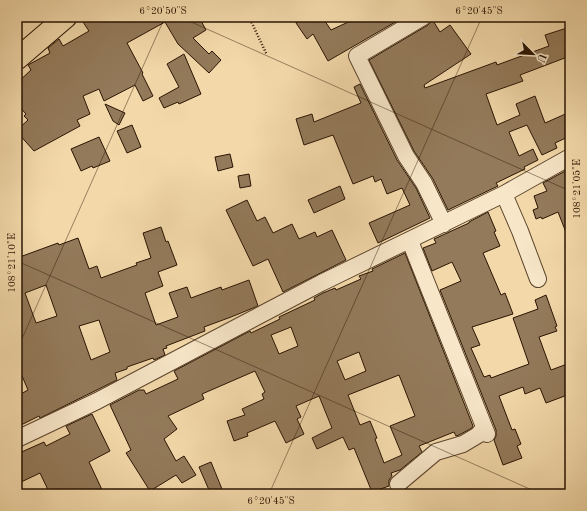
<svg xmlns="http://www.w3.org/2000/svg" width="587" height="511" font-family="'Old Standard TT',serif">
<style>
.building{fill:#937a5a;stroke:#2a1403;fill-rule:evenodd}
.lines{fill:none;stroke-linecap:round;stroke-linejoin:round}
.minor-casing{stroke:#5c452d;stroke-width:18}
.major-casing{stroke:#2a1403;stroke-width:23}
.path{stroke:#2a1403;stroke-width:2.5;stroke-dasharray:1 2;stroke-linecap:butt}
.minor{stroke:#f7e6c8;stroke-width:16}
.major{stroke:#f3d9aa;stroke-width:21}
.ticks{fill:none;stroke:#2a1403;stroke-width:1;stroke-opacity:0.45}
.neatline{fill:none;stroke:#2a1403;stroke-width:1.5}
.ticks-label{font-size:10px;text-anchor:middle;fill:#2a1403}
</style>
<rect width="100%" height="100%" fill="#f3d9aa"/>
<filter id="stains"><feTurbulence type="fractalNoise" baseFrequency=".005" numOctaves="4"/><feColorMatrix values="0 0 0 0 .2 0 0 0 0 .09 0 0 0 0 .02 0 0 0 .5 -.17"/></filter>
<radialGradient id="worn" r=".72"><stop offset=".6" stop-color="#630" stop-opacity="0"/><stop offset="1" stop-color="#630" stop-opacity=".3"/></radialGradient>
<path class="building" d="M92 17H199L206 30 193 38 209 54 212 51 221 60 209 73 178 44 165 22 127 43 143 73 142 74 153 96 143 101 135 85 104 101 99 89 83 96 90 114 77 120 80 126 34 151 17 132V130L28 120 24 116 26 114 17 104V83L31 70 28 65 50 53 48 48 59 39 63 46 89 31 83 22Z
M304 17H322L331 30 359 17H404L328 61 313 34 307 39 296 23Z
M432 19 440 32 450 25 471 54 424 85 425 88 496 62 497 65 549 46 545 35 570 27V56L520 75 523 81 486 94 497 125 520 115 516 104 535 96 545 123 570 112V136L555 143 557 148 542 155 527 125 509 132 519 156 533 149 538 160 524 167 525 169 496 183 498 186 448 210 433 179 414 151 369 60 428 25Z
M184 54 201 94 179 104 178 102 164 108 159 98 179 87 167 64Z
M360 84 397 160 416 188 430 218 378 243 369 223 410 205 402 188 387 194 381 179 375 182 373 176 353 184 333 135 304 145 296 119 312 114 314 122 361 103 354 87Z
M105 104 125 113 119 125 113 121Z
M132 125 141 147 127 153 117 131Z
M99 137 110 161 93 168 92 166 81 171 71 149Z
M230 154 233 167 218 171 215 157Z
M567 170 570 176 569 240 558 212 542 219 541 217 536 219 533 210 538 208 534 196 547 191 543 183Z
M249 174 251 186 240 188 238 176Z
M340 186 345 199 314 213 308 200Z
M247 200 257 221 265 217 273 233 292 224 299 239 315 232 317 237 332 230 346 260 283 292 268 259 253 266 226 210Z
M488 212 496 231 494 232 500 246 483 253 501 295 505 293 513 314 472 327 480 345 471 348 484 377 490 375 491 378 529 364 513 318 538 309 535 300 546 295 557 326 555 327 557 331 539 337 551 370 570 363V394L546 403 540 388 525 394 523 387 499 396 512 430 515 429 521 444 517 446 522 458 503 465 494 440 496 436V430L440 290 461 281 452 262 432 271 423 248 436 243 434 239 469 223V222Z
M161 227 166 242 168 241 177 265 158 272 163 286 145 293 156 325 178 317 169 293 187 287 191 298 221 287 222 290 249 280 258 306 231 317 204 327 205 331 166 346 167 348 163 349 165 355 154 360 153 358 127 367V369L115 373 117 380 40 418 39 416 17 427V396L28 390 17 364V258L58 243 59 245 78 238 89 269 97 266 101 278 137 265 136 263 151 258 143 233ZM46 285 57 316 36 323 25 293ZM99 320 110 352 91 360 79 326Z
M405 253 473 426 472 428 459 435 456 436 454 432 419 446 422 452 400 470 391 473 392 476 389 480V486L372 492 354 448 349 450 343 437 317 449 312 438 332 428 319 396 296 406 301 417 297 419 304 434 286 443 275 421 247 433 248 436 234 441 227 421 245 415 242 409 264 399 262 394 265 392 255 371 202 394 204 399 168 416 177 429 164 439 176 461 184 456 196 475 182 483 176 475 150 491 126 453 131 450 110 405 139 390H144L146 394 178 379 174 371 250 331 251 333 280 319 279 317 315 300 314 298 323 293 335 288 336 290 361 279 359 276 373 271 372 269ZM291 327 298 346 279 354 271 335ZM359 352 366 371 345 380 337 361ZM399 375 415 416 390 426 402 455 384 463 375 439 377 438 370 421 360 425 348 395Z
M92 414 110 451 89 462 104 494H50L40 473 17 484V454L44 442 46 446 70 434 66 426Z
M211 462 224 494H213L210 489 209 490 199 467Z"/>
<g class="lines">
<g class="minor-casing">
<path id="minor" d="M423 17 357 56 406 156 424 183 444 224
M504 194 520 231 538 279
M410 241 487 434
M17 439 97 401 321 283 504 194 570 157
M398 484 436 452 463 444 478 435 484 428"/>
</g>
<g class="major-casing">
<path id="major" d="M17 59 66 17"/>
</g>
<path class="path" d="M249 17 267 55"/>
<use href="#minor" class="minor"/>
<use href="#major" class="major"/>
</g>
<path class="ticks" d="M180 17 570 191M17 261 541 494M17 350 165 17M269 494 482 17"/>
<rect width="587" height="511" fill="none" stroke="#f3d9aa" stroke-width="44"/>
<g transform="translate(533 54) rotate(114)" stroke="#f7e6c8" stroke-width="3" paint-order="stroke">
<path d="M0-3L7 15L0 10L-7 15Z" fill="#2a1403"/>
<text y="-6" font-size="11" font-weight="bold" text-anchor="middle" fill="#2a1403">U</text>
</g>
<rect x="22" y="22" width="543" height="467" class="neatline"/>
<g class="ticks-label">
<text x="163" y="14">6°20'50"S</text>
<text x="479" y="14">6°20'45"S</text>
<text transform="translate(576 189) rotate(-90)" y="4">108°21'05"E</text>
<text transform="translate(11 263) rotate(-90)" y="4">108°21'10"E</text>
<text x="271" y="504">6°20'45"S</text>
</g>
<rect width="100%" height="100%" filter="url(#stains)"/>
<rect width="100%" height="100%" fill="url(#worn)"/>
</svg>
